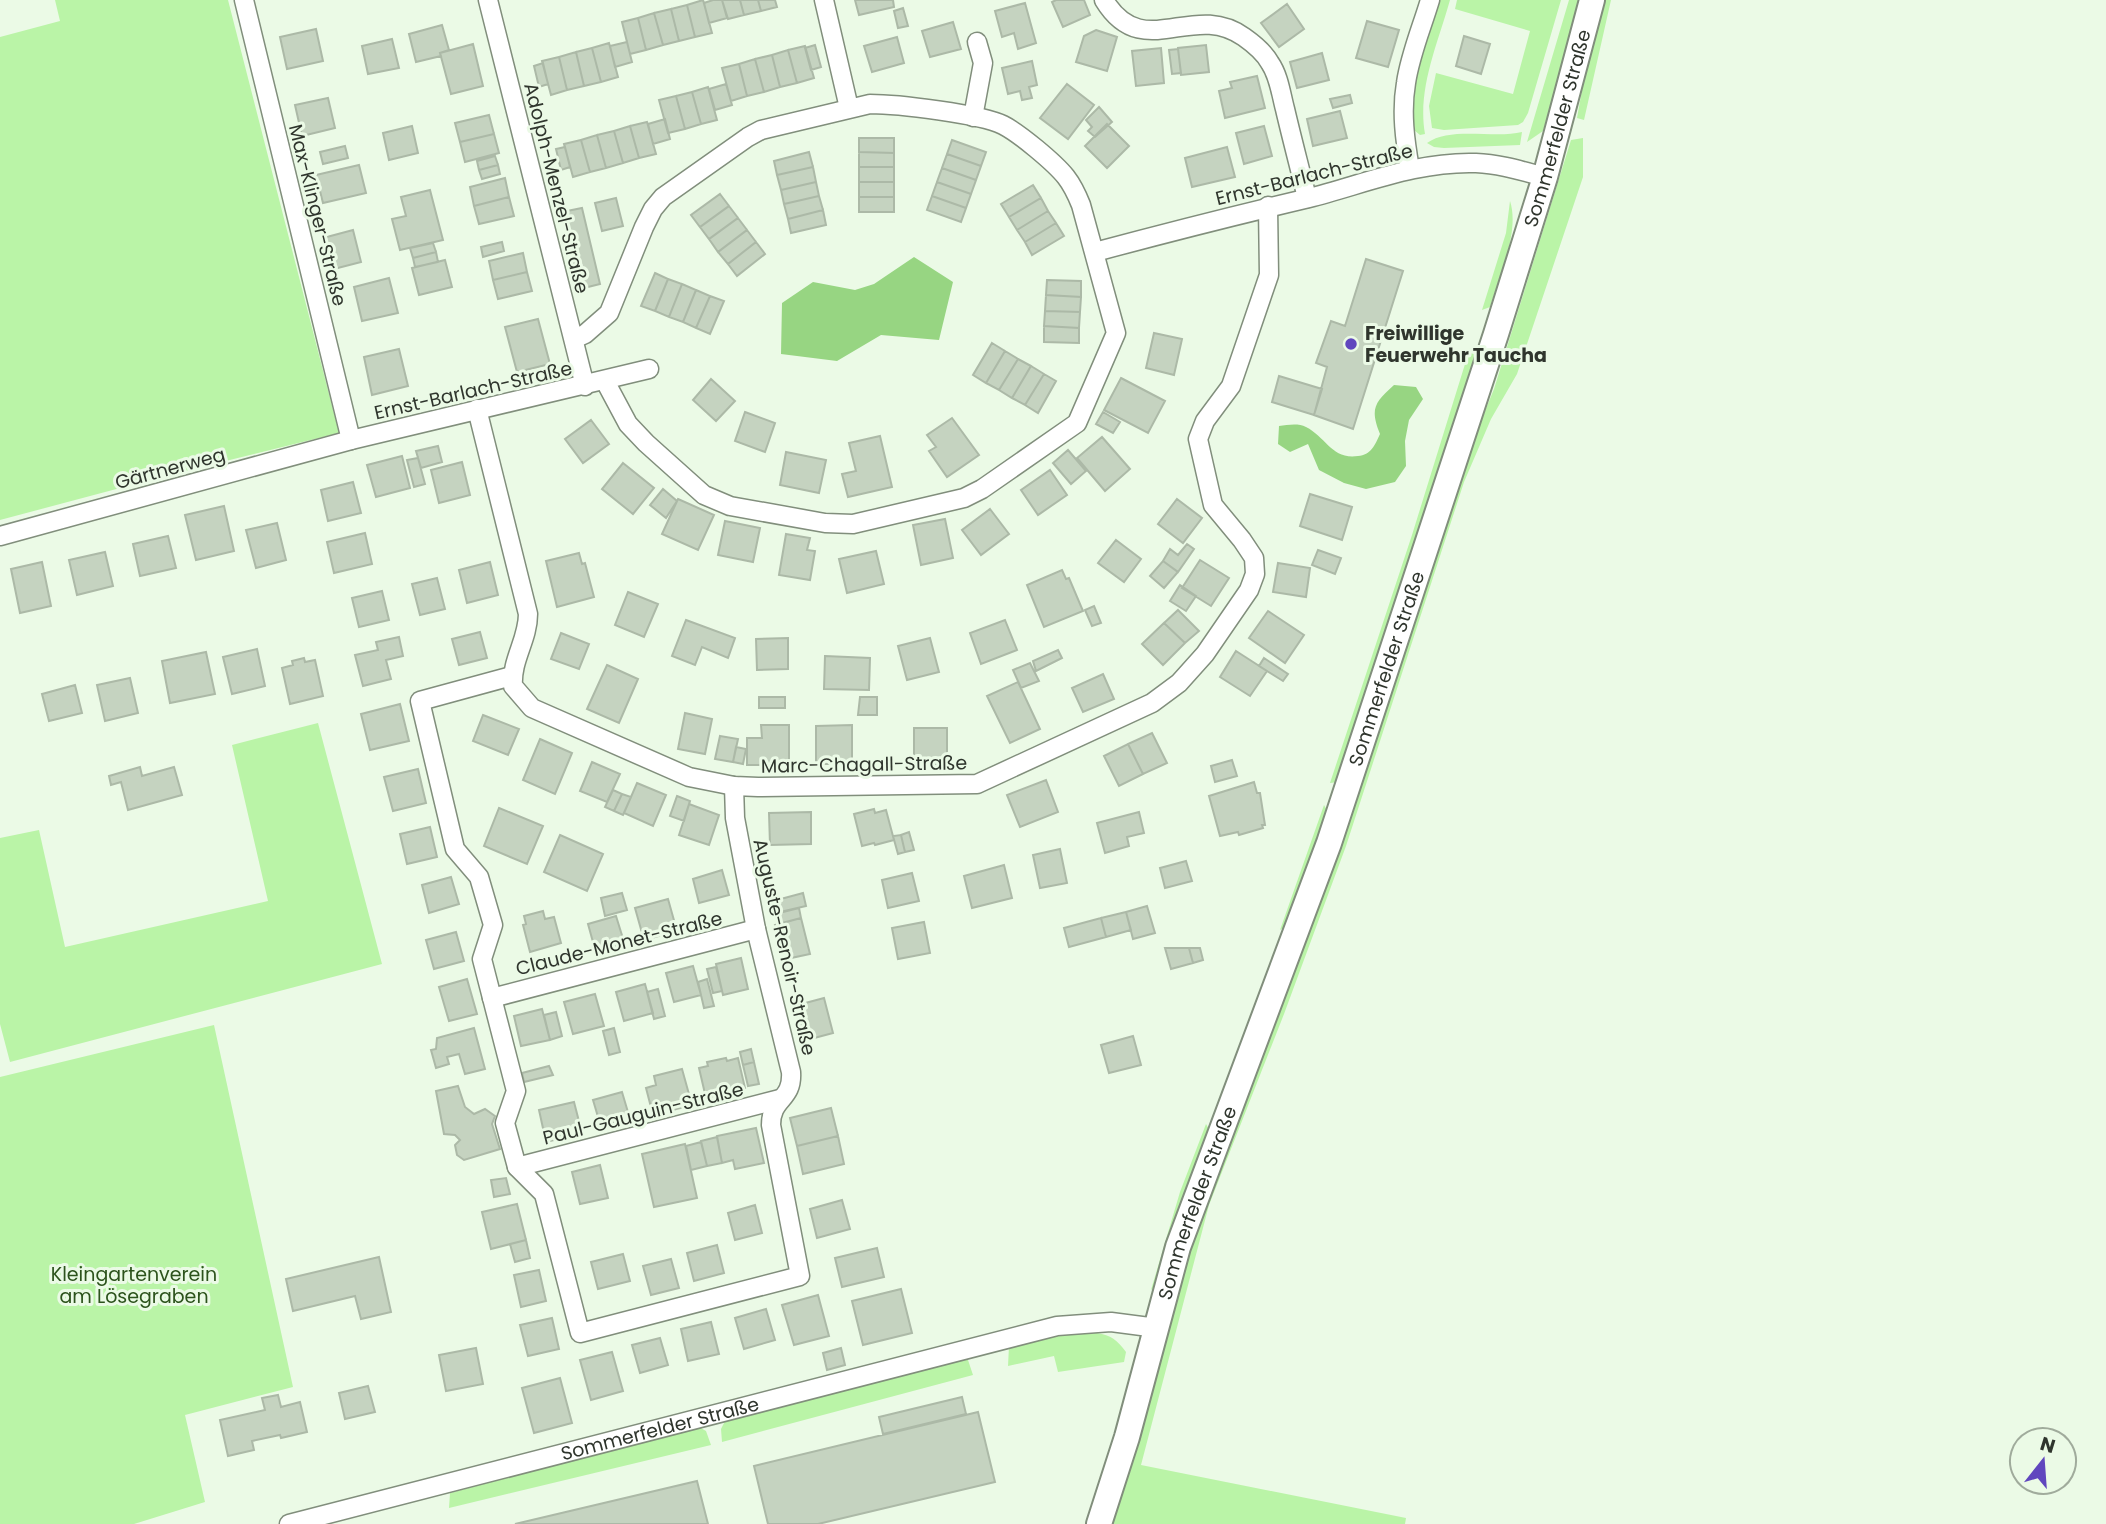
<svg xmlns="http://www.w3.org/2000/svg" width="2106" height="1524" font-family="Poppins,sans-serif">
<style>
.green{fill:#baf4a7}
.water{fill:#97d582}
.building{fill:#c5d3c0;stroke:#acb9a7;stroke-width:2}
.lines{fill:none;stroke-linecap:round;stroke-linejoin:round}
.street-casing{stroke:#818e7c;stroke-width:21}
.secondary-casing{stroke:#818e7c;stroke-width:28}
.street{stroke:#fff;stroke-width:18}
.secondary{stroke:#fff;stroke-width:24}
.poi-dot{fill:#6046be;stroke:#ebfae6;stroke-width:2.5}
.labels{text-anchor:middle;stroke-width:6;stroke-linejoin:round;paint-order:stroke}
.street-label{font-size:19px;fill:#2f352d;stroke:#ebfae6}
.poi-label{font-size:19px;font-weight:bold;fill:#2f352d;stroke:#ebfae6;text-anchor:start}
.park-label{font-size:19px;fill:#2c531c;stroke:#ebfae6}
</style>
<rect width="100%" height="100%" fill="#ebfae6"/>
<path class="green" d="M55 0H228L339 433 169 475 0 520V37L60 21Z
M1440 0H1450C1438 43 1417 89 1425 134L1420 135 1414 130C1407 88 1427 40 1440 0Z
M1457 0H1561L1528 113 1523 122 1518 125 1444 130 1432 128 1429 106 1436 73 1513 94 1530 31 1455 9Z
M1569 0H1581L1543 131 1527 142Z
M1602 0H1611L1584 120 1577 118 1590 45Z
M1522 132 1520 145 1444 148 1434 147 1427 143C1450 126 1495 139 1522 132Z
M1583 138V177L1517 374 1491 419 1464 482 1346 846 1284 1014 1209 1205 1141 1465 1406 1518 1405 1524H1110L1131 1463 1190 1250 1457 479 1494 389 1571 140Z
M1510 201C1520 231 1499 278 1490 307L1482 310 1506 233Z
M1470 348 1475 356 1339 782 1330 783 1412 535Z
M318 723 382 964 10 1062 0 1024V838L39 830 65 947 268 901 232 745Z
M1324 805 1328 812 1286 926 1280 930Z
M214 1025 293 1387 185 1415 205 1502 134 1524H0V1077Z
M1206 1124 1210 1131 1158 1284 1151 1290 1180 1192Z
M1097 1333C1111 1335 1117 1340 1126 1352L1124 1362 1058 1372 1054 1356 1008 1366 1009 1346 1060 1334Z
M967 1357 973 1375 722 1442 721 1429 725 1421Z
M699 1427 706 1431 711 1445 449 1508 450 1493Z"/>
<path class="water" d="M914 257 953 282 939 340 881 335 837 361 781 354 782 303 813 282 855 290 874 284Z
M1394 385 1416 387 1423 399 1409 420 1405 441 1406 466 1395 482 1366 489 1344 483 1319 470 1308 444 1290 452 1278 444 1279 426C1288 425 1298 423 1306 427 1326 437 1332 460 1358 456 1371 455 1375 445 1380 434 1370 409 1374 403 1394 385Z"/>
<path class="building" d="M703 0 712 33 695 37 687 5Z
M713 0H722L727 18 709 23 704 3Z
M722 0H740L744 15 728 19Z
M740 0H758L761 11 744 15Z
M758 0H775L777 7 761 11Z
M855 0H893L894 7 859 15Z
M1056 0H1084L1090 15 1063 27 1052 2Z
M1025 3 1036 43 1018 49 1014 33 1002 37 995 11Z
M1287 4 1304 29 1279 47 1261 23Z
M687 5 695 37 679 41 671 9Z
M903 8 908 26 898 28 894 11Z
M671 9 679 41 663 45 654 13Z
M654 13 663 45 646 50 638 18Z
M638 18 646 50 630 54 622 22Z
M1367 21 1399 30 1388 67 1356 58Z
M953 22 961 49 930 57 922 31Z
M442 25 449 50 440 53 441 56 416 62 409 34Z
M316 29 323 61 287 69 280 37Z
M1096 30 1117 37 1107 71 1076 62 1084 36Z
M1464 36 1490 44 1481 74 1456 66Z
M897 37 904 63 872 72 864 46Z
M392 39 399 68 368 74 362 46Z
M627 42 632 62 615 67 610 46Z
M609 43 618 77 601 82 592 48Z
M473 44 483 86 451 94 440 53Z
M815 45 821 67 811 70 805 48Z
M1206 45 1209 72 1181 75 1178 48Z
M805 46 814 78 797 83 788 50Z
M592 48 601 82 584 86 576 52Z
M1161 48 1164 83 1136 86 1132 51Z
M1178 49 1181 73 1172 74 1169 50Z
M788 50 797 83 780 87 772 55Z
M576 52 584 86 567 90 559 57Z
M1322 53 1329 80 1297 88 1290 62Z
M772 55 780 87 764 92 755 59Z
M559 57 567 90 551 95 542 61Z
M755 59 764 92 747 96 739 64Z
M1032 61 1037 85 1029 87 1032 98 1022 100 1020 91 1008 94 1002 68Z
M543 63 548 84 539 87 534 66Z
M739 64 747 96 731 101 722 68Z
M1257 76 1265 108 1225 118 1219 91 1232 88 1230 82Z
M726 84 732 105 715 110 709 89Z
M1067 84 1094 105 1068 139 1040 118Z
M708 87 717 120 701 124 692 92Z
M692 92 701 124 685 129 676 96Z
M1350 95 1352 103 1333 108 1330 99Z
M676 96 685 129 668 133 659 100Z
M328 98 335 128 302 136 295 105Z
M1099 107 1112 122 1095 137 1088 131 1092 127 1086 120Z
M1340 111 1347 138 1313 146 1307 119Z
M489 115 494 134 460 142 455 123Z
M665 119 670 139 653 144 648 124Z
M647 122 656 154 639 158 630 126Z
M1107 124 1129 146 1107 168 1085 146Z
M412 126 418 153 389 160 383 133Z
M630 126 639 158 623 163 614 131Z
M1264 126 1272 156 1244 164 1236 133Z
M614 131 623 163 606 168 597 135Z
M494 134 499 153 465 162 460 142Z
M597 135 606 168 590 172 581 140Z
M859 138H894V153L859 152Z
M581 140 590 172 573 177 564 144Z
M952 140 986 152 981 166 947 154Z
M345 146 348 158 323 164 320 152Z
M565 147 570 167 561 170 556 149Z
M1227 147 1235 177 1192 187 1185 158Z
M809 152 813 167 777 175 774 161Z
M859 152 894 153V167H859Z
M947 154 981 166 976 180 942 168Z
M495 156 498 165 479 170 477 161Z
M359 165 366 193 323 203 316 175Z
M498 165 500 174 482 179 479 170Z
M813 167 816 182 781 190 777 175Z
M859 167H894V182H859Z
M942 168 976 180 971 194 937 182Z
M505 178 509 197 474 206 470 187Z
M816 182 819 196 784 204 781 190Z
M859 182H894V197H859Z
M937 182 971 194 966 208 932 196Z
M1033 185 1041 198 1009 217 1001 204Z
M430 190 443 240 400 250 392 219 406 216 401 197Z
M720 194 729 206 700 227 691 215Z
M819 196 823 210 788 219 784 204Z
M932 196 966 208 961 222 927 210Z
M509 197 514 216 479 224 474 206Z
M859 197H894V212H859Z
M616 198 623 226 602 231 595 203Z
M1041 198 1048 211 1017 230 1009 217Z
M729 206 738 218 709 239 700 227Z
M582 208 600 284 580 289 562 212Z
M823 210 826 225 791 233 788 219Z
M1048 211 1056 223 1025 242 1017 230Z
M738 218 747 230 718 252 709 239Z
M1056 223 1064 236 1032 255 1025 242Z
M353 230 361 262 330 270 323 238Z
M747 230 756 242 728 264 718 252Z
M502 242 504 251 483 257 481 247Z
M756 242 765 254 737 276 728 264Z
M433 243 436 252 413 258 410 248Z
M436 252 438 262 415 267 413 258Z
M523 253 527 272 493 280 489 261Z
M1366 259 1403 271 1353 429 1314 415 1327 367 1316 363 1331 321 1345 326Z
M445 260 452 287 419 295 412 268Z
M527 272 532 291 498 299 493 280Z
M655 273 668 279 655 311 641 306Z
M389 278 398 313 362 321 354 287Z
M668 279 682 284 669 317 655 311Z
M1047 280 1081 281V297L1046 295Z
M682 284 696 290 683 322 669 317Z
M696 290 710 296 696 328 683 322Z
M1046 295 1081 297 1080 312 1045 311Z
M710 296 724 301 710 334 696 328Z
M1045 311 1080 312 1079 328 1044 326Z
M538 319 550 364 517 372 505 327Z
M1044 326 1079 328V343L1044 342Z
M1154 333 1182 339 1174 375 1146 368Z
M992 343 1005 351 986 383 973 375Z
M399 349 408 386 372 395 364 357Z
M1005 351 1018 359 999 390 986 383Z
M1018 359 1031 366 1012 398 999 390Z
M1031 366 1044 374 1025 405 1012 398Z
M1044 374 1056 381 1038 413 1025 405Z
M1279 376 1322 389 1314 415 1272 402Z
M1121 378 1165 401 1148 433 1104 410Z
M711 379 735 401 716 421 693 400Z
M745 412 775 423 765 452 735 441Z
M1103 412 1120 422 1113 433 1096 424Z
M952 418 979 455 947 477 929 451 936 447 927 435Z
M591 420 609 444 583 463 565 439Z
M880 436 892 487 848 497 842 474 856 471 849 443Z
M1102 437 1130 469 1105 491 1077 458Z
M438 446 442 462 421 468 416 451Z
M1068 450 1086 471 1071 484 1053 463Z
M786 452 826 460 819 493 780 485Z
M402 456 410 488 376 497 367 465Z
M418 458 425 484 414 487 407 460Z
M462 462 470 495 439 503 431 470Z
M623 463 654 488 633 514 602 489Z
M1050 470 1067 495 1038 515 1021 490Z
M353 482 361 513 328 521 321 490Z
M663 489 677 501 666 518 650 505Z
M1310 494 1352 507 1342 540 1300 526Z
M678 499 714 515 698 550 662 534Z
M1177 499 1202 518 1183 543 1158 524Z
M224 506 234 551 196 560 185 515Z
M990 509 1009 534 981 555 962 530Z
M945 519 953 558 921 565 913 525Z
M725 521 760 528 753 562 718 555Z
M277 523 286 560 256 568 246 530Z
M365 533 372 564 334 573 327 542Z
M786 534 810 538 807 550 815 551 810 580 779 575Z
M168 536 176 568 140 576 133 544Z
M1116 540 1141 559 1124 582 1098 563Z
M1187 544 1194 549 1178 572 1163 561 1170 549 1178 555Z
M1318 550 1341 558 1335 574 1312 565Z
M876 551 884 584 847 593 839 559Z
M105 552 113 586 77 595 69 560Z
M579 553 582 564 585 563 594 597 557 607 546 561Z
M1200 560 1229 578 1211 606 1182 588Z
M1163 561 1178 572 1164 588 1150 576Z
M42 562 51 606 20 613 11 569Z
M490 562 498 595 467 603 459 570Z
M1278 563 1310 568 1306 597 1273 592Z
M1062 570 1066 579 1069 578 1083 611 1044 627 1027 585Z
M437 578 445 609 420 615 412 584Z
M1180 585 1196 596 1186 611 1170 601Z
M382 591 389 620 359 627 352 598Z
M628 592 658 604 644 637 615 625Z
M1094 606 1101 623 1092 626 1085 610Z
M1178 610 1199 631 1185 643 1164 623Z
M1268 611 1304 635 1285 663 1249 638Z
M686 620 735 638 728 658 702 647 695 665 672 656Z
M1005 620 1017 650 981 664 970 633Z
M1164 623 1185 643 1163 665 1142 644Z
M480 632 487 658 459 665 452 639Z
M561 633 589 644 579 669 551 659Z
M399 637 403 656 386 660 391 679 363 686 355 655 378 650 376 642Z
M788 638V669L757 670 756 639Z
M930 638 939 672 907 680 898 646Z
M257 649 265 686 232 694 223 657Z
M1058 650 1062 658 1036 671 1033 661Z
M1236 651 1267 671 1250 696 1220 677Z
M206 652 215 694 170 703 162 661Z
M825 656 870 658 869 690 824 689Z
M304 658 305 662 315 660 323 696 290 704 282 668 293 665 292 661Z
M1264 658 1288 674 1283 681 1259 666Z
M1030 663 1039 681 1021 688 1013 670Z
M607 665 638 679 619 723 587 709Z
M1103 674 1114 699 1083 712 1072 688Z
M130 678 138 713 105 721 97 685Z
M1018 682 1040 729 1010 743 987 696Z
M75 685 82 713 49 721 42 694Z
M759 697H785V708H759Z
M860 697H877V715H858Z
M400 704 409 741 370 750 361 714Z
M685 713 712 719 705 754 678 749Z
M483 715 519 729 508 755 473 741Z
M761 725H789V765H747V738H762Z
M852 725V764H816V726Z
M914 728H947V764H914Z
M1152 733 1167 763 1143 774 1128 744Z
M720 736 738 739 733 762 715 759Z
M540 739 572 753 555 794 523 780Z
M1128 744 1143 774 1119 786 1104 756Z
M736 747 746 749 743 764 733 762Z
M1232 760 1237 776 1215 782 1211 766Z
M592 762 620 774 607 802 580 791Z
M140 767 142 776 174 767 182 795 128 810 121 782 111 785 109 776Z
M418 769 426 803 393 811 384 777Z
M1046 780 1058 812 1020 827 1007 795Z
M1254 782 1257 793H1260L1265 825H1262L1263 828 1239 835 1238 832 1220 836 1209 796Z
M637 783 666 795 653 826 624 813Z
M613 790 622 794 614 811 605 807Z
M622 794 631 797 623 815 614 811Z
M677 796 690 801 684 821 670 816Z
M689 804 719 815 709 845 679 835Z
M499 808 543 826 527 864 484 846Z
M874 809 875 813 886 810 894 840 875 845 874 843 862 846 854 814Z
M811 812V844L770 845 769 813Z
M1139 812 1144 833 1127 837 1129 846 1105 853 1097 823Z
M430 827 437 857 407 864 400 834Z
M909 832 914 850 905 852 901 835Z
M560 835 603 854 587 891 544 872Z
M901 835 905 852 898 854 893 836Z
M1060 849 1067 883 1040 888 1033 855Z
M1186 861 1192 881 1165 888 1160 868Z
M1004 865 1012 898 972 908 964 876Z
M722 870 729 895 699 903 693 879Z
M912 873 919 901 888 908 882 880Z
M451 877 459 904 429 913 422 885Z
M622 893 627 910 605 916 601 898Z
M803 893 806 906 780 912 777 900Z
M668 899 677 931 644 940 635 908Z
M1147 906 1155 933 1133 939 1126 912Z
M799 908 801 918 782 923 779 913Z
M543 911 545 919 554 917 561 943 530 952 523 925 526 924 524 916Z
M1126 912 1131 930 1106 937 1101 918Z
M616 916 625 945 596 953 588 924Z
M801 918 810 954 791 958 790 955 783 957 775 925Z
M1101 918 1106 937 1069 947 1064 928Z
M924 922 930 953 898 959 892 928Z
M456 932 464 961 434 969 426 940Z
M1165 948H1189L1193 963 1171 969Z
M1189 948H1200L1203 960 1193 963Z
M741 958 748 989 723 995 716 964Z
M693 966 701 995 674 1002 666 973Z
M716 967 722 991 713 993 707 969Z
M467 979 477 1014 449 1021 439 987Z
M707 979 714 1006 704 1008 698 982Z
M645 984 653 1013 624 1021 616 992Z
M658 989 665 1016 654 1019 647 992Z
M595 994 604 1026 573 1034 564 1002Z
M824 998 833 1033 803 1041 794 1006Z
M542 1009 550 1040 521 1046 514 1016Z
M556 1012 562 1036 550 1040 544 1015Z
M474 1028 485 1069 465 1074 459 1054 447 1057 449 1064 436 1068 431 1050 436 1049 437 1038Z
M614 1028 620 1052 609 1055 603 1031Z
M1133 1036 1141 1065 1109 1073 1101 1045Z
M751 1049 754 1062 743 1065 740 1052Z
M726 1058 727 1061 738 1058 745 1088 706 1098 699 1068 708 1066 707 1062Z
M754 1062 759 1084 748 1086 743 1065Z
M549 1066 553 1075 524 1082 522 1073Z
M682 1069 692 1105 653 1115 646 1088 656 1085 654 1076Z
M458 1086 465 1107 474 1114 485 1109 495 1116 492 1124 500 1149 464 1160 457 1155 455 1145 460 1140 455 1135 444 1134 436 1091Z
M622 1092 630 1119 601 1127 593 1100Z
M574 1102 582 1133 546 1142 539 1110Z
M831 1108 838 1136 797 1146 790 1118Z
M756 1128 764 1163 735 1169 733 1160 722 1163 717 1136Z
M838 1136 844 1164 803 1174 797 1146Z
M717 1137 722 1163 707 1166 701 1141Z
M701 1142 707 1166 691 1170 686 1146Z
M685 1144 697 1198 654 1207 642 1154Z
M600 1165 608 1198 580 1204 572 1172Z
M506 1178 510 1194 494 1197 491 1180Z
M842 1200 850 1229 817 1238 810 1209Z
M517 1204 526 1240 491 1249 482 1212Z
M755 1205 762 1233 735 1240 728 1213Z
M526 1240 530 1258 515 1262 510 1244Z
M717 1245 724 1273 694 1281 687 1253Z
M877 1248 884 1277 842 1287 835 1258Z
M623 1254 630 1281 598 1289 591 1262Z
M379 1257 391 1312 361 1319 355 1296 293 1311 286 1279Z
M671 1259 679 1288 651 1295 643 1266Z
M539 1270 546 1301 521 1307 514 1275Z
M901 1289 912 1333 863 1345 852 1301Z
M818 1295 829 1336 794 1345 782 1305Z
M766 1309 775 1340 744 1349 735 1318Z
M552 1318 559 1349 528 1356 520 1325Z
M711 1322 719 1354 688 1361 681 1329Z
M660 1338 668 1365 640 1373 632 1345Z
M476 1348 483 1384 446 1391 439 1355Z
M841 1348 845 1365 827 1370 823 1353Z
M612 1352 623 1391 591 1400 580 1360Z
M560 1378 572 1423 534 1433 522 1388Z
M368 1386 375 1412 345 1419 339 1393Z
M278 1395 281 1407 300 1402 307 1432 281 1438 280 1435 252 1441 254 1450 228 1456 220 1420 265 1410 262 1398Z
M962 1397 966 1414 883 1434 879 1417Z
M978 1412 995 1482 818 1524H768L754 1466Z
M697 1481 708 1524H515Z"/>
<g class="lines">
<g class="street-casing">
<g id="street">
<path d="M244 0 351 440"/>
<path d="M488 0 585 386"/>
<path d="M824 0 849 108"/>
<path d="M1104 0C1143 64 1192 0 1244 37 1254 44 1264 52 1270 63 1279 76 1281 94 1285 109 1292 139 1300 169 1307 198"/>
<path d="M973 117 983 63 977 42"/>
<path d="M1410 169C1405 141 1401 112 1406 83 1410 55 1422 27 1430 0"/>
<path d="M1095 252C1166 233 1237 215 1309 198 1364 184 1418 161 1476 163 1500 164 1522 171 1545 177"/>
<path d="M574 339 585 334 609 313 644 227 653 209 663 197 748 137 761 130 870 104C897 104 981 114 1003 125 1019 133 1055 163 1066 177 1073 186 1077 195 1081 205L1116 333 1077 423 982 489 964 498 853 524 825 523 730 506 704 495 646 443 628 424 605 381"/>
<path d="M477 409 528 614C528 640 511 660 513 686L532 708 689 777 734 786 758 787 977 784 1152 703 1179 683 1205 654 1249 590 1255 574 1254 558 1242 540 1213 505 1198 439 1205 421 1231 386 1269 275 1268 206"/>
<path d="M0 536 351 440 649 369"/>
<path d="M512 676 420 701 455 849 479 877 493 925 482 959 516 1091 505 1123 517 1167 544 1194 580 1333 800 1276 771 1125C771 1097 793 1101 791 1072L756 929 735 818 734 786"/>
<path d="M492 998 756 929"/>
<path d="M517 1167 780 1099"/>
<path id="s1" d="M289 1524 1057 1326 1111 1322 1157 1328"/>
</g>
</g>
<g class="secondary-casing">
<g id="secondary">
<path id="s2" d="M1099 1524 1127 1437 1178 1247 1329 843 1496 334 1545 177 1592 0"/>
</g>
</g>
<use href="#street" class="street"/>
<use href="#secondary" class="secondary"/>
</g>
<circle class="poi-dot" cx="1351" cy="344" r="7"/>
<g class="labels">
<g class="street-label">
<text dy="7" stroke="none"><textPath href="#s2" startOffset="1470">Sommerfelder Straße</textPath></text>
<text transform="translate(1314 174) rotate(-14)" y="7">Ernst-Barlach-Straße</text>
<text transform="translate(557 188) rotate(76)" y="7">Adolph-Menzel-Straße</text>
<text transform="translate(318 215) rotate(76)" y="7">Max-Klinger-Straße</text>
<text transform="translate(473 390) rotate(-13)" y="7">Ernst-Barlach-Straße</text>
<text transform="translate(170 468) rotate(-15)" y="7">Gärtnerweg</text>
<text dy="7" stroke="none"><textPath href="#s2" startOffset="903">Sommerfelder Straße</textPath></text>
<text transform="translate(864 764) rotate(-1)" y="7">Marc-Chagall-Straße</text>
<text transform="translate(619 943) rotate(-14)" y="7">Claude-Monet-Straße</text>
<text transform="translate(785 947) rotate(77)" y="7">Auguste-Renoir-Straße</text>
<text transform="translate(643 1113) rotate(-14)" y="7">Paul-Gauguin-Straße</text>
<text dy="7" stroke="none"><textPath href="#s2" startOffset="336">Sommerfelder Straße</textPath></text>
<text dy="7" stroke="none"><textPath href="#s1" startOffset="383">Sommerfelder Straße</textPath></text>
</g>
<g class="poi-label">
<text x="1365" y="340">Freiwillige<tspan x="1365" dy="22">Feuerwehr Taucha</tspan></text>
</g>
<g class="park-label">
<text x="134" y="1281">Kleingartenverein<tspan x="134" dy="22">am Lösegraben</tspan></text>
</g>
</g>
<g transform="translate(2043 1461) rotate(17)"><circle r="33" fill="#ebfae6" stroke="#a0ab9c" stroke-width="2"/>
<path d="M0-5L12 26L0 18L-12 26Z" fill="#6046be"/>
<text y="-10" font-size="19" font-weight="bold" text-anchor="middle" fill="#2f352d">N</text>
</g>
</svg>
